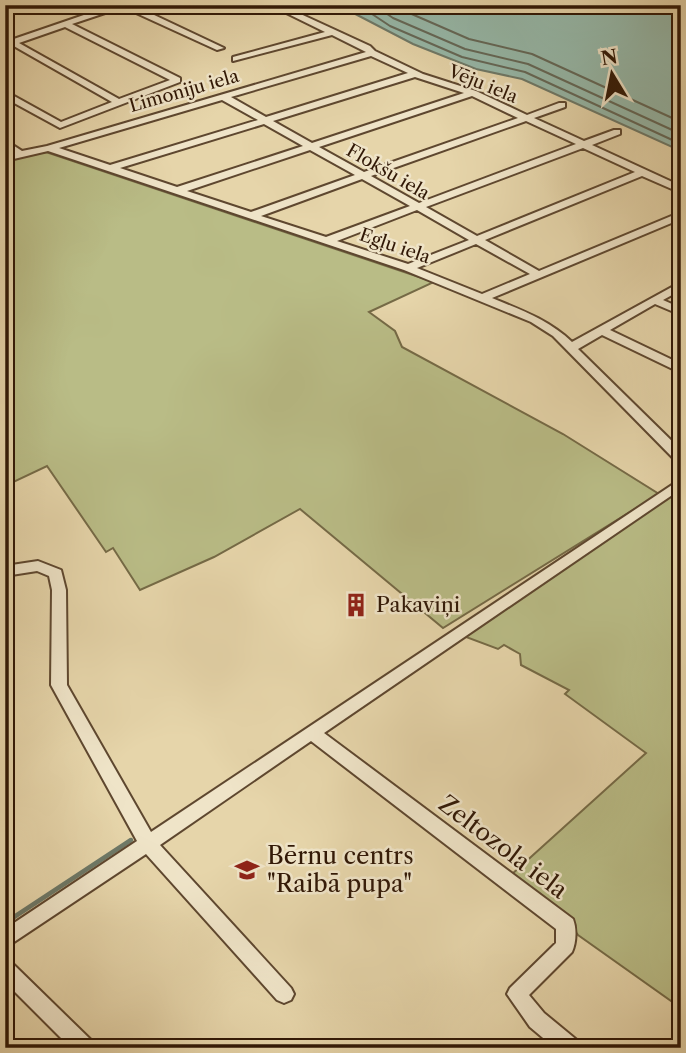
<svg xmlns="http://www.w3.org/2000/svg" width="686" height="1053" font-family="'Libre Caslon Text',serif">
<style>
.green{fill:#b9bc86;stroke:#756a46;stroke-width:2}
.water{fill:#96b9aa;stroke:#6e7968;stroke-width:2}
.lines{fill:none;stroke-linecap:round;stroke-linejoin:round}
.shore{stroke:#646858;stroke-width:2}
.stream{stroke:#6e7968;stroke-width:4.5}
.street-casing{stroke:#5e472f;stroke-width:4}
.street{fill:#efe4c8;fill-rule:evenodd}
.labels{text-anchor:middle;stroke-width:5;stroke-linejoin:round;paint-order:stroke}
.far-street-label{font-size:18px;fill:#311806;stroke:#efe4c8}
.poi-label{font-size:21px;fill:#311806;stroke:#efe4c8;text-anchor:start}
.near-street-label{font-size:24px;fill:#311806;stroke:#efe4c8}
.near-poi-label{font-size:24px;fill:#311806;stroke:#efe4c8;text-anchor:start}
</style>
<rect width="100%" height="100%" fill="#e6d5aa"/>
<filter id="stains"><feTurbulence type="fractalNoise" baseFrequency=".00286" numOctaves="4"/><feColorMatrix values="0 0 0 0 .2 0 0 0 0 .09 0 0 0 0 .02 0 0 0 .5 -.17"/></filter>
<radialGradient id="worn" r=".72"><stop offset=".6" stop-color="#630" stop-opacity="0"/><stop offset="1" stop-color="#630" stop-opacity=".3"/></radialGradient>
<path class="green" d="M46 152 434 282 369 312 395 331 402 347 563 434 659 494 443 628 300 509 214 557 140 590 113 548 106 552 47 466 5 486V161Z
M681 489V1008L578 935 562 916 511 875 646 753 565 694 569 690 521 665 520 654 504 645 498 649 466 637 465 635Z"/>
<path class="water" d="M338 5H681V151L522 79 476 69 413 44Z"/>
<g class="lines">
<path class="shore" d="M351 5 366 10 390 26 462 57 525 72 681 144
M374 5 393 18 465 49 528 64 681 134
M391 5 469 39 532 54 681 122"/>
<path class="stream" d="M5 923 131 840"/>
<g class="street-casing">
<path id="street" d="M20 5 19 7 5 11V6Z
M113 5H133L224 48 217 50 123 7 72 24 180 78V82L60 128 5 98V91L61 122 112 102 12 45 5 46V42ZM65 27 170 80 119 99 19 43Z
M270 5H281L370 46 375 51 423 74 476 91 527 115 559 103H565V107L534 118 584 141 614 130H620V134L592 145 681 186V193L642 176 485 240 539 271 681 212V219L492 298C521 310 549 320 572 342L681 282V290L663 300 681 308V315L655 304 610 330 681 364V373L602 335 578 349 681 450V462L676 461 553 336 531 322 404 270 48 151 5 161V155L12 153 5 148V140L22 151 47 146 366 52 332 35 233 61V57L325 32ZM371 56 408 73 266 117 231 97ZM415 77 464 93 312 143 273 121ZM472 96 518 118 364 172 319 147ZM222 100 258 120 110 165 59 148ZM526 121 576 144 419 203 371 176ZM264 124 303 146 177 187 120 168ZM583 148 635 172 477 236 426 207ZM310 150 355 175 251 212 187 191ZM362 179 410 206 326 237 261 216ZM417 210 469 240 408 264 337 241ZM476 244 530 274 482 294 417 268Z
M681 479V489L324 733 573 919C577 929 576 943 572 952L529 995 544 1013 578 1041 581 1048H555L530 1027 507 994 510 988 556 943V929L311 741 160 845 291 988 294 994 291 1000 284 1003 277 1000 146 854 5 948V929L137 841 51 685 52 590 49 576 37 571 5 576V566L38 561 61 570 66 590 67 685 151 832Z
M5 960 12 963 92 1041 95 1048H71L5 982Z"/>
</g>
<use href="#street" class="street"/>
</g>
<defs>
<g id="building-bare" transform="scale(1.89)"><path d="M-4-6H4V6H1V3H-1V6H-4ZM-2.5-4.3h1.7v1.8h-1.7ZM.8-4.3h1.7v1.8H.8ZM-2.5-1h1.7V.8h-1.7ZM.8-1h1.7V.8H.8Z" fill="#8f2418" stroke="#efe4c8" stroke-width="2.5" paint-order="stroke"/></g>
<g id="school-bare" transform="scale(1.89)"><path d="M0-5L7-2L0 1L-7-2ZM-4 1L0 2.5L4 1V4Q0 6-4 4Z" fill="#8f2418" stroke="#efe4c8" stroke-width="2.5" paint-order="stroke"/></g>
</defs>
<g fill-rule="evenodd">
<use href="#building-bare" x="356" y="605"/>
<use href="#school-bare" x="247" y="870"/>
</g>
<g class="labels">
<g class="far-street-label">
<text transform="translate(483 84) rotate(22)" y="6">Vēju iela</text>
<text transform="translate(184 91) rotate(-16)" y="6">Limoniju iela</text>
<text transform="translate(388 172) rotate(30)" y="6">Flokšu iela</text>
<text transform="translate(395 246) rotate(19)" y="6">Egļu iela</text>
</g>
<g class="poi-label">
<text x="376" y="612">Pakaviņi</text>
</g>
<g class="near-street-label">
<text transform="translate(503 847) rotate(37)" y="8">Zeltozola iela</text>
</g>
<g class="near-poi-label">
<text x="267" y="864">Bērnu centrs<tspan x="267" dy="28">"Raibā pupa"</tspan></text>
</g>
</g>
<rect width="686" height="1053" fill="none" stroke="#e6d5aa" stroke-width="28"/>
<rect x="7" y="7" width="672" height="1039" fill="none" stroke="#311806" stroke-width="3.5"/>
<rect x="14" y="14" width="658" height="1025" fill="none" stroke="#311806" stroke-width="2"/>
<g transform="translate(612 74) rotate(350)" stroke="#efe4c8" stroke-width="5" paint-order="stroke">
<path d="M0-5L12 26L0 18L-12 26Z" fill="#311806"/>
<text y="-10" font-size="19" font-weight="bold" text-anchor="middle" fill="#311806">N</text>
</g>
<rect width="100%" height="100%" filter="url(#stains)"/>
<rect width="100%" height="100%" fill="url(#worn)"/>
</svg>
